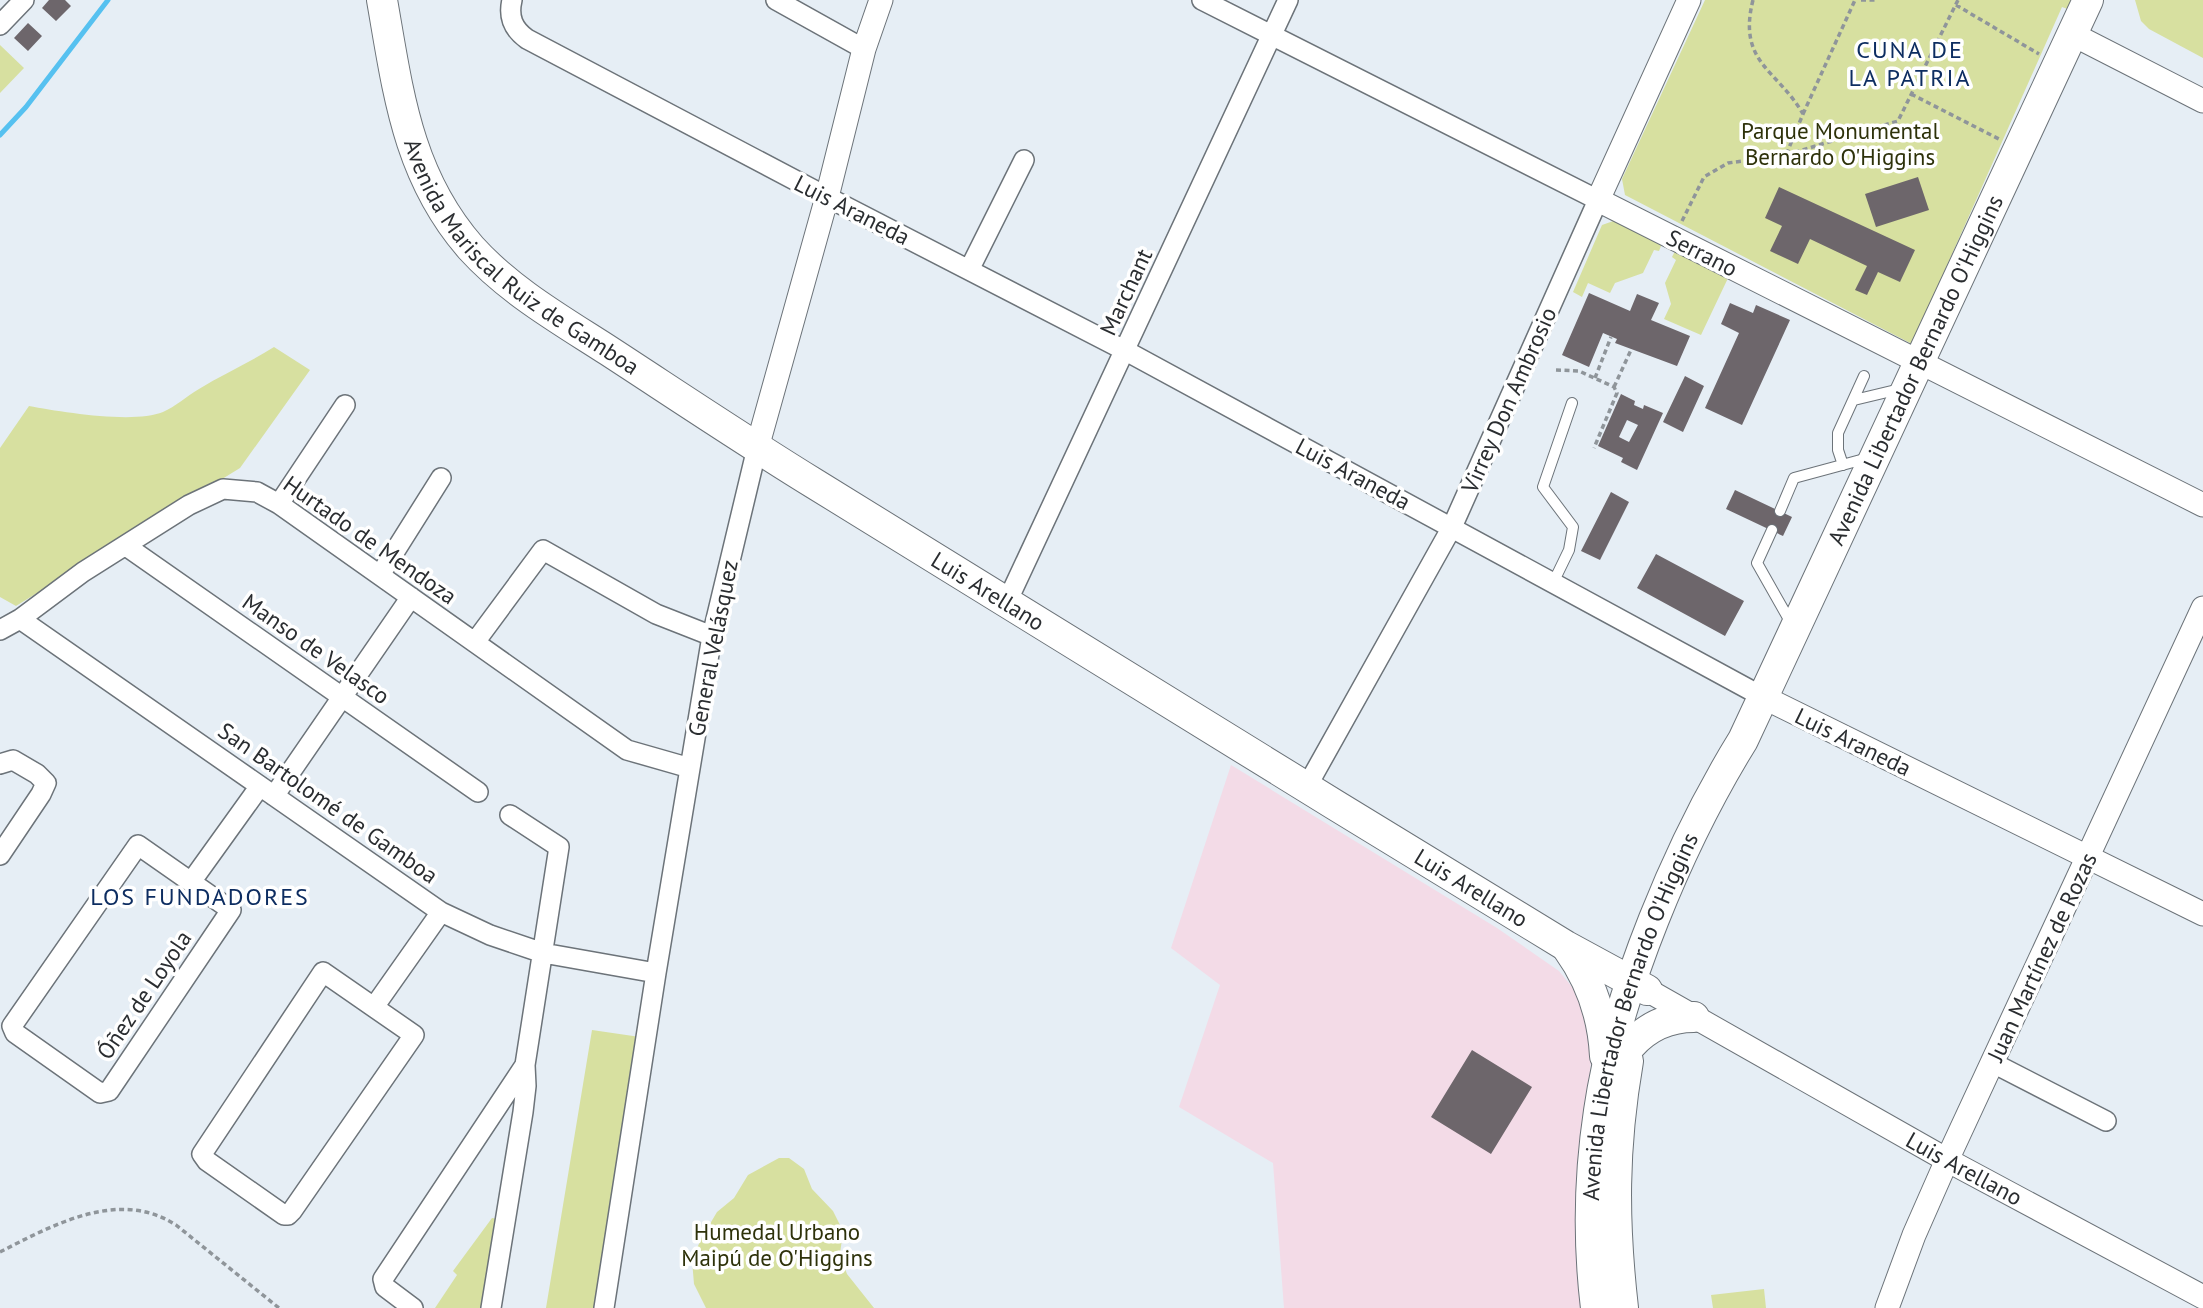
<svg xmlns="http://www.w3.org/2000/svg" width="2203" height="1308" font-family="'PT Sans',sans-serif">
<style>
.industrial{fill:#f3dbe7}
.green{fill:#d7e0a0}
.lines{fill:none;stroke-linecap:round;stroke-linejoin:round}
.stream{stroke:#56c1f0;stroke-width:5}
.building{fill:#6d666b;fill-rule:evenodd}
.service-casing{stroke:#6c7379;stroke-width:12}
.minor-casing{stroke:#6c7379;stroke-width:22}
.tertiary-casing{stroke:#6c7379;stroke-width:25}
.primary-casing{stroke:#6c7379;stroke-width:32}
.path{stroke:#8f959a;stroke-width:3.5;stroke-dasharray:5 3.5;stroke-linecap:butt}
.service{stroke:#fff;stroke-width:10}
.minor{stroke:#fff;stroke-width:19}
.tertiary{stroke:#fff;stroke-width:23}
.primary{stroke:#fff;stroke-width:30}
.labels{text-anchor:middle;stroke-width:7;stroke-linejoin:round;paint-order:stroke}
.park-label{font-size:23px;fill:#2e320a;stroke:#fff}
.street-label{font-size:23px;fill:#2a2d30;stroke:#fff}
.neighbourhood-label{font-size:24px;letter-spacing:2px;fill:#0d2d61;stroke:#fff}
</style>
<rect width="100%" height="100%" fill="#e6eef5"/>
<path class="industrial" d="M1231 765 1497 928 1559 971 1591 1010V1060L1586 1122 1587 1308H1284L1273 1163 1179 1107 1220 985 1171 948Z"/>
<path class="green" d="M1705 0H2079L2073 11 2062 7 1912 344 1625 195 1622 179Z
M2135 0H2203V58L2149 29 2141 21Z
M0 45 24 68 0 93Z
M1619 219 1663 241 1659 251 1654 250 1643 273 1615 283 1610 293 1588 283 1582 297 1573 292 1602 225Z
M1676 249 1729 276 1701 335 1664 319 1671 304 1665 283 1676 260 1672 257Z
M274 347 310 370 240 468 16 606 0 597V448L29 406C61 412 134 424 163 412 175 407 187 396 199 389 223 374 249 363 274 347Z
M592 1030 640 1037 598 1308H546Z
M779 1158H789L804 1169 812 1189 833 1211 843 1231 840 1254 847 1274 874 1308H706L694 1284 692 1260 701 1239 717 1212 734 1198 748 1175Z
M492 1218 498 1219 483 1308H435L457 1275 453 1271Z
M1764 1289 1766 1308H1713L1711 1295Z"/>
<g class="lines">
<path class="stream" d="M0 135 26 107 108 0"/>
</g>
<path class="building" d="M49 0H65L71 6 56 21 42 8Z
M28 23 42 36 28 51 14 38Z
M1918 177 1929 210 1876 227 1865 194Z
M1779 187 1915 250 1900 282 1878 272 1867 295 1855 290 1867 266 1810 239 1798 264 1770 251 1782 226 1765 218Z
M1589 293 1630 311 1637 294 1659 303 1651 320 1690 336 1677 366 1615 343 1617 339 1603 333 1589 367 1562 355Z
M1730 303 1753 313 1756 305 1790 320 1742 425 1705 408 1739 333 1721 324Z
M1685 376 1704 386 1683 432 1663 422Z
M1621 394 1635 401 1634 405 1643 409 1644 405 1663 413 1637 470 1621 462 1623 458 1598 446ZM1627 420 1638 425 1629 442 1619 437Z
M1735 490 1792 517 1783 536 1726 509Z
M1611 492 1629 502 1600 560 1581 551Z
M1656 554 1744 601 1725 636 1637 588Z
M1472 1050 1532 1087 1491 1154 1431 1117Z"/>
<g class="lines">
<g class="service-casing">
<path id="service" d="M1854 400 1900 389
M1843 465 1838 450V433L1864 376
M1780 511 1794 478 1868 458
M1772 530 1757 563 1791 623
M1553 583 1569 550 1573 527 1543 487 1572 403"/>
</g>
<g class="minor-casing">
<path id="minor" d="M512 0C508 17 513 29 527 39L827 197 1126 351 1763 697
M776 0 864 49
M1202 0 1598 200 1452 527 1306 788
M0 25 24 0
M969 270 1024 160
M279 504 345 405
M126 546 478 792
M380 575 441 478
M1006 604 1288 0
M20 619 83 572 189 505 223 489 257 492 279 504 627 750 690 768
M0 630 20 619 441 912 490 935 543 953 656 973
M475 642 543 550 656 614 712 636
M0 764 13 760 37 774 46 783 41 794 0 855
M274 796 411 597
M138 845 231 910 109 1091 100 1093 15 1033 12 1026Z
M191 882 260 786
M323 972 414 1035 292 1211 288 1215H284L207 1161 202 1154Z
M374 1007 441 912
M1993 1063 2106 1121
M413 1308 385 1287 383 1279 525 1065
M491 1308 523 1112 526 1086 525 1065 559 847 510 815
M604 1308 656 973 712 636 757 448"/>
</g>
<g class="tertiary-casing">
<g id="tertiary">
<path d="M1689 0 1598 200 2203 505"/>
<path d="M2072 34 2203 101"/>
<path d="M757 448 827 197 864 49 881 0"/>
<path d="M1763 697 2203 914"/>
<path id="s1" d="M1647 990 1947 1160 2203 1297"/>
<path d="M1887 1308 1914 1235 1947 1160 2203 608"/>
</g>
</g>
<g class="primary-casing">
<g id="primary">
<path id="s2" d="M382 0C398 91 407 175 471 248 510 291 561 320 609 351 678 396 745 441 815 484 1064 639 1315 793 1566 946L1647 990"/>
<path d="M1568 949C1591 981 1603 1016 1605 1056"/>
<path d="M1631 1045C1648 1026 1668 1017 1694 1017"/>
<path id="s3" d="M1596 1308C1588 1242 1589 1177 1599 1111 1616 993 1680 842 1743 740L2088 0"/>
<path d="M1623 1308C1613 1220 1613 1148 1628 1061"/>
</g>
</g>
<path class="path" d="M1753 0C1737 63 1778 70 1803 114L1786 155
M1861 0H1878
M1956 5 2039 54
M1911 94 1999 139
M1803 114 1855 0
M1682 221 1704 177 1728 163 1786 155 1898 121 1958 0
M1556 370 1579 371 1614 387 1617 393 1594 448
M1595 378 1611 337
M1614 387 1631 350
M0 1252C53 1225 119 1188 176 1225L279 1308"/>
<use href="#service" class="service"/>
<use href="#minor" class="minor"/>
<use href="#tertiary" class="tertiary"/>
<use href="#primary" class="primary"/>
</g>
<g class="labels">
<g class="park-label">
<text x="1840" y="139">Parque Monumental<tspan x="1840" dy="26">Bernardo O'Higgins</tspan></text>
<text x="777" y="1240">Humedal Urbano<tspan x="777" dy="26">Maipú de O'Higgins</tspan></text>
</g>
<g class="street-label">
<text transform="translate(852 210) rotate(27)" y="8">Luis Araneda</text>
<text dy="8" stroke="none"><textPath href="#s2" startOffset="308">Avenida Mariscal Ruiz de Gamboa</textPath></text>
<text transform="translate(1702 253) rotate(27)" y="8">Serrano</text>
<text transform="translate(1126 292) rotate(-65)" y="8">Marchant</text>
<text dy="8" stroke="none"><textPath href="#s3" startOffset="1006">Avenida Libertador Bernardo O'Higgins</textPath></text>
<text transform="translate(1509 400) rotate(-66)" y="8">Virrey Don Ambrosio</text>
<text transform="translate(1353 474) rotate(28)" y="8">Luis Araneda</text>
<text transform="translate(370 540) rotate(35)" y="8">Hurtado de Mendoza</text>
<text dy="8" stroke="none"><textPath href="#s2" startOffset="889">Luis Arellano</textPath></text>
<text transform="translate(713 648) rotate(-79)" y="8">General Velásquez</text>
<text transform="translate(316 649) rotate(35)" y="8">Manso de Velasco</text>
<text transform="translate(1853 742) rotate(26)" y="8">Luis Araneda</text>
<text transform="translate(328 803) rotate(35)" y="8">San Bartolomé de Gamboa</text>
<text dy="8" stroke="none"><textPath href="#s2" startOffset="1456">Luis Arellano</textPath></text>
<text transform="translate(2042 957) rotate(-65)" y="8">Juan Martínez de Rozas</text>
<text transform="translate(144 995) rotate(-56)" y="8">Óñez de Loyola</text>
<text dy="8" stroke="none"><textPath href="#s3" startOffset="299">Avenida Libertador Bernardo O'Higgins</textPath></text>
<text dy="8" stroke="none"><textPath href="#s1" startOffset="364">Luis Arellano</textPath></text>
</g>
<g class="neighbourhood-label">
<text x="1910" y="58">CUNA DE<tspan x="1910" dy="28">LA PATRIA</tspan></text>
<text x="200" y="905">LOS FUNDADORES</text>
</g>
</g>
</svg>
